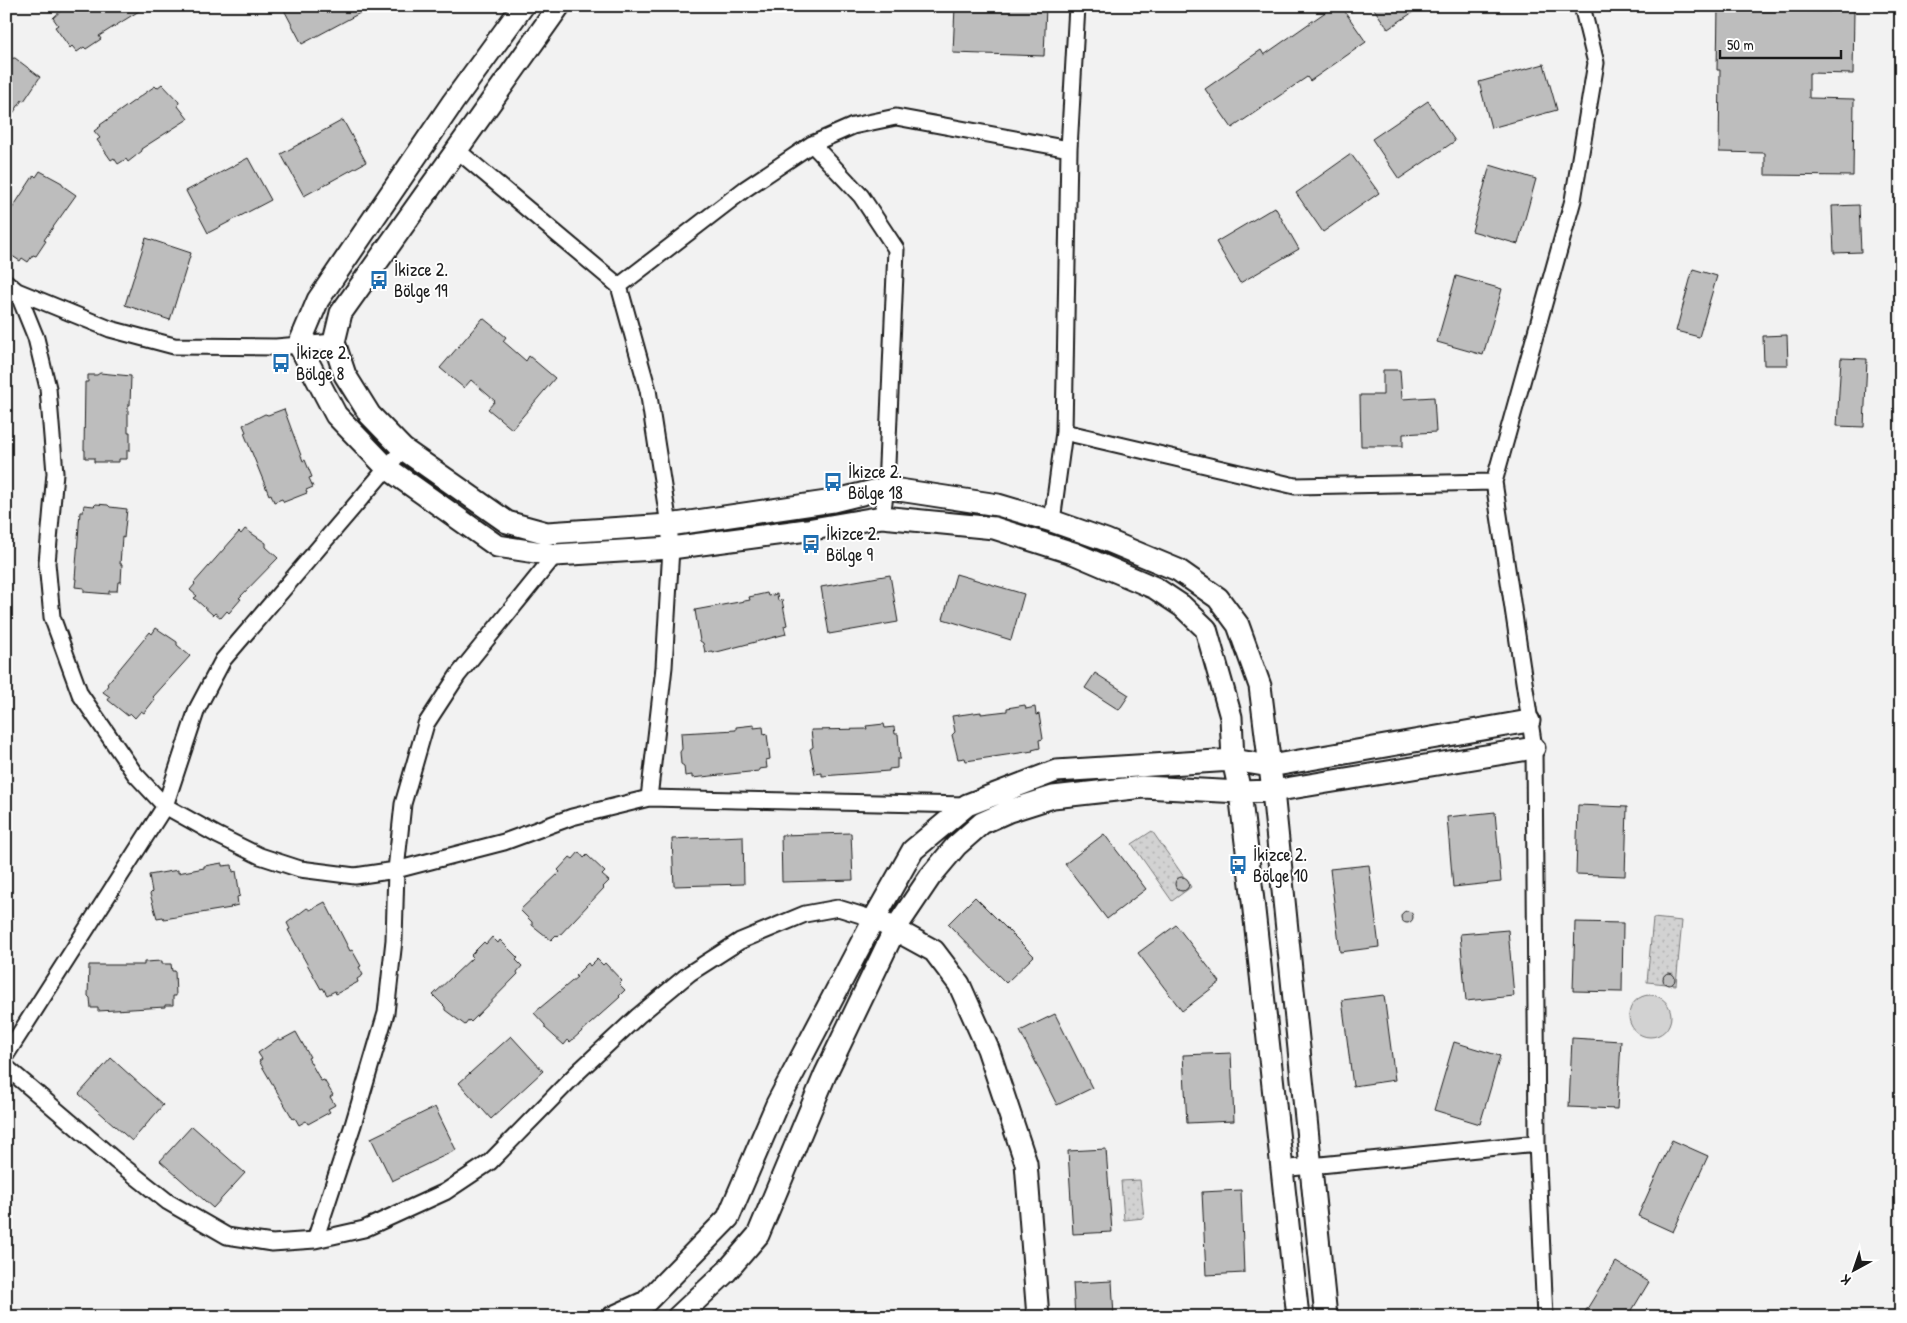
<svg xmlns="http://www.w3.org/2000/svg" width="1907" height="1323" font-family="'Patrick Hand',sans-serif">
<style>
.grass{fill:#d2d2d2;stroke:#777}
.park{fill:url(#park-dots);stroke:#777}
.building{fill:#bdbdbd;stroke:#1c1c1c}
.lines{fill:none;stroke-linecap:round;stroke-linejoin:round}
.street-casing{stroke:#1c1c1c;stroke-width:19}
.secondary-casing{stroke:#1c1c1c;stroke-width:25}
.street{stroke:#fff;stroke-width:15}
.secondary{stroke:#fff;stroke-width:21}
.labels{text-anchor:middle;stroke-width:4;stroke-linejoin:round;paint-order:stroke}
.poi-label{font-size:18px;fill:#1c1c1c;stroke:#fff;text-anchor:start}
</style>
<defs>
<pattern id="park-dots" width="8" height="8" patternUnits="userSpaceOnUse" patternTransform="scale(1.25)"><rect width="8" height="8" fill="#d2d2d2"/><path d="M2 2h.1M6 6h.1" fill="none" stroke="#b4b4b4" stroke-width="1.8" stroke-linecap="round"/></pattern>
</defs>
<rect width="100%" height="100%" fill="#f2f2f2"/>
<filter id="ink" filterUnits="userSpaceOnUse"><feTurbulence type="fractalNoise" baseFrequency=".02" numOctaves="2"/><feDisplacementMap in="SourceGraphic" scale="10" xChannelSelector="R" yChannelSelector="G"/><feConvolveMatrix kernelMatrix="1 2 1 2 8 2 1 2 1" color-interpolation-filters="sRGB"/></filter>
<g filter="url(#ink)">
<path class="grass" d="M1629 1016a21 21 0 1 1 42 0a21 21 0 1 1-42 0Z"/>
<path class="park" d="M1152 831 1191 887 1172 901 1132 844Z
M1653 918 1682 921 1676 985 1647 982Z
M1140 1180 1144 1218 1124 1220 1121 1181Z"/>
<path class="building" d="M66 6H147L99 36 101 39 86 49 84 47 77 52 72 46 70 48 55 27 58 25 53 18Z
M282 6H373L302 44Z
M955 6H1046L1044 56 953 53Z
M1334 6H1341L1366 42 1310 81 1307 77 1232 128 1205 89 1261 50 1264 55Z
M1372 6H1422L1388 29Z
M1718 6H1761V11L1830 12V9L1854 10 1853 74 1809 73V98L1854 99 1853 176 1765 175V153L1719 152 1720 70H1717Z
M15 58 40 77 24 101 22 100 6 124V59Z
M1544 64 1557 110 1491 128 1479 82Z
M162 84 179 102 178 106 188 119 141 149 142 151 128 162 126 159 118 164 114 158 111 160 97 140 100 138 94 131 101 126 100 125 155 86 157 88Z
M1428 101 1455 141 1399 179 1372 139Z
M343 120 366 162 304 196 281 154Z
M1351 154 1379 193 1323 232 1296 193Z
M248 158 271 200 208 233 186 191Z
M1490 165 1536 179 1518 244 1472 231Z
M40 171 62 183 63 186 76 195 44 240 46 241 36 256 33 255 28 262 22 258 20 261 6 252V218L34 175 36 177Z
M1859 205 1861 252 1834 253 1832 206Z
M1275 207 1299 249 1240 283 1216 242Z
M146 238 191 253 170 320 125 305Z
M1693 269 1717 276 1699 337 1676 331Z
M1456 276 1502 289 1483 355 1437 342Z
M483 318 506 337 503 341 526 361 529 356 555 378 512 429 488 409 495 401 471 380 464 388 440 368Z
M1787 335 1788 365H1764L1763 336Z
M1841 358 1867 359 1864 427 1837 426Z
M1383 370H1400L1402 399 1434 397 1436 432 1403 434V446H1361L1360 395H1383Z
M100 373 131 376 130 405H128V432H130V450H127V459H119V462H94V458H85V450H84L85 382H88V375H97Z
M284 409 303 461 305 460 312 477 309 478 313 487 306 490 307 493 284 502 282 499 274 502 271 494 269 495 244 433 246 432 243 425 265 414 268 415Z
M96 504 108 505 110 507 127 509 124 538 122 537 120 564H122L121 582H118L117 591H109V594L84 592V588L75 587 76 579H75L80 512H83L84 505 94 506Z
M245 529 266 543V547L278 558 239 598 241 599 229 613 227 611 221 618 215 613 213 615 194 598 197 596 190 590 195 584 194 583 239 532 241 534Z
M956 574 1024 594 1011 640 943 619Z
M890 575 898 622 829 634 821 587Z
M767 593 768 596 777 594 778 601 782 600 787 625 784 626 786 634 713 653 712 651 705 652 703 643 700 641 695 610 750 600 749 597Z
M156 628 177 642V645L190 656 153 697 155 699 144 713 141 711 135 718 130 713 128 716 108 700 110 697 103 692 108 685 107 684 150 632 152 634Z
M1095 673 1129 695 1119 710 1085 688Z
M1025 705 1026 709 1035 707 1036 715 1039 714 1043 739 1039 740 1040 748 1032 750 1033 751 966 761 965 758 958 759 952 735 955 732 952 716 981 712V714L1007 711V708Z
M884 724 885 728 894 727 895 734H898L900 759H897V768L889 769V771L822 776V773L815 774 810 749 813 747 811 730 867 729 866 726Z
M754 725V728L763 727 764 735 767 734 770 759 766 760 767 768 759 769V771L692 778V775L685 776 684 766 681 764 680 752 682 749 681 733 736 730V727Z
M1578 805 1627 807 1625 876 1576 874Z
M1495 812 1501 882 1453 887 1447 817Z
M851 833 853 880 782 882 781 835Z
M1104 834 1146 889 1107 919 1065 864Z
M743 836 744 884 674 886 672 839Z
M579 852 584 858 587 855 605 872 602 875 609 881 603 887 604 888 558 937 556 935 551 940 532 925V922L520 910 560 872 558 870 570 857 573 859Z
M222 863V866L232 865 233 872 236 871 240 896 237 897 238 905 230 907 231 908 164 919 163 917 157 918 150 894 152 892 149 875 178 870V873L204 868V866Z
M1369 865 1379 947 1340 952 1330 869Z
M1175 884a7 7 0 1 1 14 0a7 7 0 1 1-14 0Z
M975 897 1034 956 1006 983 948 924Z
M325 902 350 951 352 950 361 966 359 967 363 975 357 979 358 982 336 994 335 991 327 995 323 988 321 989 288 930 290 929 287 923 307 908 310 910Z
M1401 917a6 6 0 1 1 12 0a6 6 0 1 1-12 0Z
M1575 922 1623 923 1622 992 1573 991Z
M1176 925 1220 982 1182 1011 1138 953Z
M1508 930 1514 996 1466 1001 1460 934Z
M492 937 498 943 500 940 518 958 516 960 522 966 517 972 518 974 471 1022 469 1020 465 1025 445 1010V1007L433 995 473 957 471 955 484 942 486 944Z
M597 959 603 965 605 963 622 981 619 984 625 990 619 996 620 997 570 1042 568 1040 564 1045 545 1028V1025L534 1013 577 977 575 976 588 963 590 966Z
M162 961V964H171L172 971H175L176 996H173V1005H165V1007L98 1011V1008H91L90 998 88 996 89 965H144V962Z
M1663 979a6 6 0 1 1 12 0a6 6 0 1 1-12 0Z
M1384 995 1395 1080 1353 1086 1342 1000Z
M1055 1014 1092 1088 1057 1105 1020 1031Z
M296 1032 310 1057 308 1058 321 1081 324 1080 333 1095 330 1097 335 1105 328 1109 330 1112 308 1124 306 1121 299 1125 295 1118 293 1119 259 1061 262 1059 258 1053 278 1039 281 1040Z
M511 1036 543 1071 491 1119 459 1083Z
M1572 1038 1621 1041 1617 1109 1569 1107Z
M1454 1042 1500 1056 1480 1124 1434 1110Z
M1231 1053 1234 1121 1187 1123 1183 1055Z
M111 1058 163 1105 132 1141 79 1094Z
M435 1107 456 1150 392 1181 371 1138Z
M192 1126 245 1173 213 1208 160 1161Z
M1672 1140 1708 1156 1673 1232 1638 1216Z
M1106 1149 1112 1232 1073 1234 1068 1151Z
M1241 1190 1244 1273 1206 1275 1202 1192Z
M1616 1262 1649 1282 1628 1317H1582Z
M1112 1281 1114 1317H1075L1073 1283Z"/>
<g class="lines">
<g class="street-casing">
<path id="street" d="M812 144 861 196 896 249 886 488 882 517
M457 150 619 286 648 390 669 525 671 548 664 667 649 798
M6 282 17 291 110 329 174 346 276 347 334 342
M619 286 745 189 812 144 853 126 896 117 1069 149
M17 291 36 338 48 388 55 473 47 563 52 617 80 694 135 774 165 806 217 835 260 856 300 869 355 876 396 870 504 842 572 817 649 798 967 805
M1064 432 1295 486 1494 482
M1052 521 1064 432 1069 149 1077 6
M6 1055 165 806 197 709 223 660 403 449
M6 1067 115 1160 168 1202 227 1236 272 1243 315 1240 364 1229 445 1192 490 1162 579 1071 638 1016 690 973 740 941 805 914 838 908 874 919
M1281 1169 1537 1143
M315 1240 353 1125 386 1013 394 940 396 870 403 804 426 724 458 675 555 555
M1545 1317 1537 1143 1534 748 1494 482 1573 200 1596 63 1582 6"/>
</g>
<g class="secondary-casing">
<path id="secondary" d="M523 6 453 102 318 300 299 345 336 415 387 468 497 546 555 555 671 548 807 530 882 517 994 528 1073 553 1155 588 1182 606 1206 629 1231 717 1233 760 1240 792 1253 901 1298 1317
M559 6 341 313 334 342 345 375 370 415 403 449 507 522 547 533 669 525 833 501 886 488 998 505 1052 521 1106 540 1178 570 1218 598 1238 625 1260 686 1273 791 1326 1317
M883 923 934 951 959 984 988 1049 1026 1163 1038 1317
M613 1317 646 1302 728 1218 777 1104 874 919 913 850 967 805 1056 771 1233 760 1270 766 1529 721
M678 1317 726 1272 758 1235 825 1075 895 929 930 877 956 846 982 823 1009 811 1053 797 1143 787 1240 792 1273 791 1534 748"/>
</g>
<use href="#street" class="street"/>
<use href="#secondary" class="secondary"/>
</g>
</g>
<defs>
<g id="bus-bare" transform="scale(1.5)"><path d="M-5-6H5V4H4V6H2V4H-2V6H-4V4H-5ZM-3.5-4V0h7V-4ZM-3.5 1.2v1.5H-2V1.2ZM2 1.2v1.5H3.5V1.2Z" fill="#1f6fb2" stroke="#fff" stroke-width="2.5" paint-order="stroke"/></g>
</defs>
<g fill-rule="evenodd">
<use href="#bus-bare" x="379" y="280"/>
<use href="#bus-bare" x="281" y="363"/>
<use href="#bus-bare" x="833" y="482"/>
<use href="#bus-bare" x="811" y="544"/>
<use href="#bus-bare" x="1238" y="865"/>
</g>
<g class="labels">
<g class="poi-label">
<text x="394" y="276">İkizce 2.<tspan x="394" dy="21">Bölge 19</tspan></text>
<text x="296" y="359">İkizce 2.<tspan x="296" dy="21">Bölge 8</tspan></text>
<text x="848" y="478">İkizce 2.<tspan x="848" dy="21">Bölge 18</tspan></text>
<text x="826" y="540">İkizce 2.<tspan x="826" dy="21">Bölge 9</tspan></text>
<text x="1253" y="861">İkizce 2.<tspan x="1253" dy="21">Bölge 10</tspan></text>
</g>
</g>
<rect width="1907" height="1323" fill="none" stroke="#fff" stroke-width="25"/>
<rect x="12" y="12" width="1882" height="1298" fill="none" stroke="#1c1c1c" stroke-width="2" filter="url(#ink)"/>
<g transform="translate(1854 1270) rotate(220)" stroke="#ffffff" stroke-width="4" paint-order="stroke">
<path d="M0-4L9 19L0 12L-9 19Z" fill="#1c1c1c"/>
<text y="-8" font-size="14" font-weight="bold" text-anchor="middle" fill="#1c1c1c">K</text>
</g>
<path d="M1720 50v8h121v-8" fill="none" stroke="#1c1c1c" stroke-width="2.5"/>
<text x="1727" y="50" font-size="15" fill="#1c1c1c" stroke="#ffffff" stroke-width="4" paint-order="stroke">50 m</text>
</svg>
